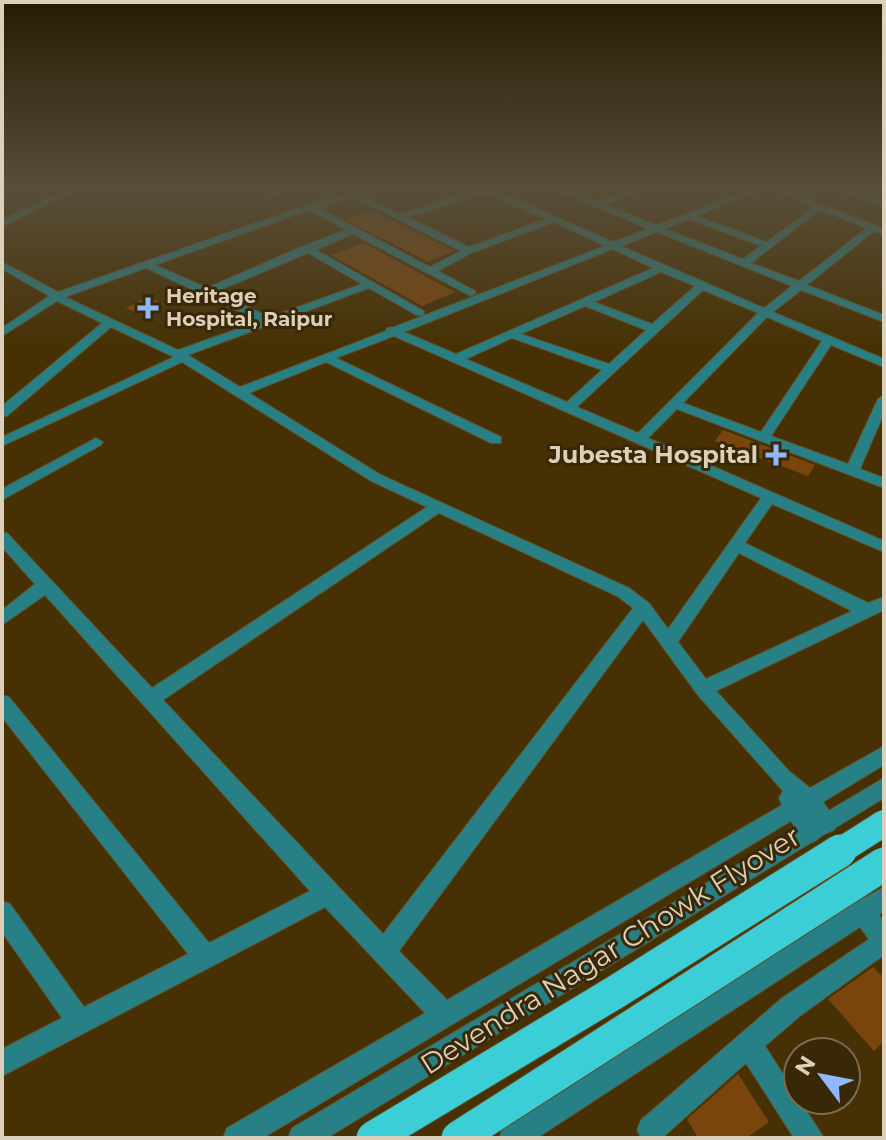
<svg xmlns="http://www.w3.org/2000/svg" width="886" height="1140" font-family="Montserrat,sans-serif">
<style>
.building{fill:#79450c}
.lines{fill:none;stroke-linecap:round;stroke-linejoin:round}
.service-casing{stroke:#624e25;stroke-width:6}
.minor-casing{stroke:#624e25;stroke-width:2}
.tertiary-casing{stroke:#624e25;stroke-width:2}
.service{stroke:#278085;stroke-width:5}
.minor{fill:#278085;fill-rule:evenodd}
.tertiary{fill:#278085;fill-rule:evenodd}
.trunk-bridge-far1-casing{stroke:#624e25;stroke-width:28;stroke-linecap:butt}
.trunk-bridge-casing{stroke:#624e25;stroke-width:35;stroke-linecap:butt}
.trunk-bridge-far1{stroke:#3cced6;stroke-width:26}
.trunk-bridge{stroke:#3cced6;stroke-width:33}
.poi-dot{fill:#90b8fd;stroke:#392808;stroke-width:3}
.labels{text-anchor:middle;stroke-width:6;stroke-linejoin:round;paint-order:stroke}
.far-poi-label{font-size:20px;font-weight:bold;fill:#ddd0ba;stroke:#392808;text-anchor:start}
.poi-label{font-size:24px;font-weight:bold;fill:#ddd0ba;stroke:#392808;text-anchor:end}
.near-street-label{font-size:28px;fill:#ddd0ba;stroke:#392808}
</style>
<rect width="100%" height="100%" fill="#473104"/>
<path class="building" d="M372 210 454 251 428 262 344 219Z
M364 243 455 292 422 306 331 255Z
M147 297 165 304 144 315 126 308Z
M723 430 815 465 808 476 715 441Z
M873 967 884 978V1041L874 1051 828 999Z
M738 1074 769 1122 746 1138H698L687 1119Z"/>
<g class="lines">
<g class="service-casing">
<path id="service" d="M259 188 278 193"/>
</g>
<g class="minor-casing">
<path id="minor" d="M366 188H380L362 195 400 214 483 188H496L494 190 613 242 649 229 551 188H563L597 202 637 188H649L605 205 657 225 753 188H765L697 216 767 242 813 207 768 188H780L884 229V235L874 231 807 285 884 315V322L801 290 773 312 884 359V367L831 345 771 436 848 464 878 399 884 395V413L860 469 884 478V488L677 409 648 438 884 541V552L772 504 745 543 868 603 884 597V610L716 691 789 771 810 788 884 746V765L823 802 838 823 834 830 827 833 819 829 821 833 817 840 810 843 803 840 791 821 263 1138H223L227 1128 425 1013 325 907 2 1076V1049L62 1018 2 932V901L10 904 84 1007 188 954 2 717V695L9 697 209 943 310 891 45 595 2 625V610L35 584 2 547V532L7 533 152 688 427 507 371 481 182 362 2 446V437L174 357 111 327 7 416 2 417V406L102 323 57 301 2 336V328L49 296 2 269V262L58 292 307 205ZM485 193 546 219 469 247 408 217ZM354 197 461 251 430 267 318 208ZM309 210 346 230 303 246 207 288 155 265ZM820 210 867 228 799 281 751 263ZM689 219 761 246 743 259 665 229ZM554 222 605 246 394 327 387 328 386 331 240 387 188 355 369 288 416 315H424V311L316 250 353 234 471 296 476 293 475 291 438 271 471 253ZM657 232 792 286 764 308 621 246ZM613 249 653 268 456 354 404 332ZM308 253 362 284 270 317 215 292ZM146 268 260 321 178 350 65 297ZM661 272 695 286 652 324 594 302ZM703 290 758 313 638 433 577 407ZM585 306 646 330 609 364 521 334ZM767 317 822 341 761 432 683 403ZM394 336 761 498 668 629 649 603 629 588 381 475 249 393 326 362 491 443H501V437L336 358ZM512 338 602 370 567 402 466 359ZM439 513 617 596 633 608 383 934 163 700ZM739 553 852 611 706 679 678 642ZM643 620 697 694 783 791 779 798 782 805 447 1000 399 951Z
M847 188 884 201V207L837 189Z
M96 438 103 442 101 445 2 500V489Z
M884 929V955L800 1016 765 1046 824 1138H794L746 1063 662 1138H641L637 1130 641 1120 782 998Z"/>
</g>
<g class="tertiary-casing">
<path id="tertiary" d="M68 188H79L2 227V220Z
M884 778V798L327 1138H288L292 1128Z
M884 887V911L879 915 884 922V953L876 949 860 927 537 1138H499L503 1128 847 908 846 904 849 896 857 893 866 897Z"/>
</g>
<use href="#service" class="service"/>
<use href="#minor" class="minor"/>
<use href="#tertiary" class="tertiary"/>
<g class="trunk-bridge-far1-casing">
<path id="trunk-bridge-far1" d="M837 853 884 823"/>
</g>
<g class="trunk-bridge-casing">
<path id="trunk-bridge" d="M373 1138 614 993 840 851
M458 1138 884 864"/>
</g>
<use href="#trunk-bridge-far1" class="trunk-bridge-far1"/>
<use href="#trunk-bridge" class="trunk-bridge"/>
</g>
<linearGradient id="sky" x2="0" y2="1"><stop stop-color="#271b02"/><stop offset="0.54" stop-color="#584e3a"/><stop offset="1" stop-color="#584e3a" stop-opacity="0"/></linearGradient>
<rect width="886" height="348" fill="url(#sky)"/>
<g class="poi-dot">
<path d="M144 296h8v8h8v8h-8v8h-8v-8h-8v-8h8z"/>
<path d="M772 443h8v8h8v8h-8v8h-8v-8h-8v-8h8z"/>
</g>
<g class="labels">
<g class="far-poi-label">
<text x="166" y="303">Heritage<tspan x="166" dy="23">Hospital, Raipur</tspan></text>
</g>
<g class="poi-label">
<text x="758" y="463">Jubesta Hospital</text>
</g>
<g class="near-street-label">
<text transform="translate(610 950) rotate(-32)" y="10">Devendra Nagar Chowk Flyover</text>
</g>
</g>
<rect width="886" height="1140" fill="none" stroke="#ddd0ba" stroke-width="8"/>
<g transform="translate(822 1076) rotate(302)"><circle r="38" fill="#392808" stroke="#7b6b4f" stroke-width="2"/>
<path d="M0-6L14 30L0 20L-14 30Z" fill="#90b8fd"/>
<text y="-12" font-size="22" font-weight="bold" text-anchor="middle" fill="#ddd0ba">N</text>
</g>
</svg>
